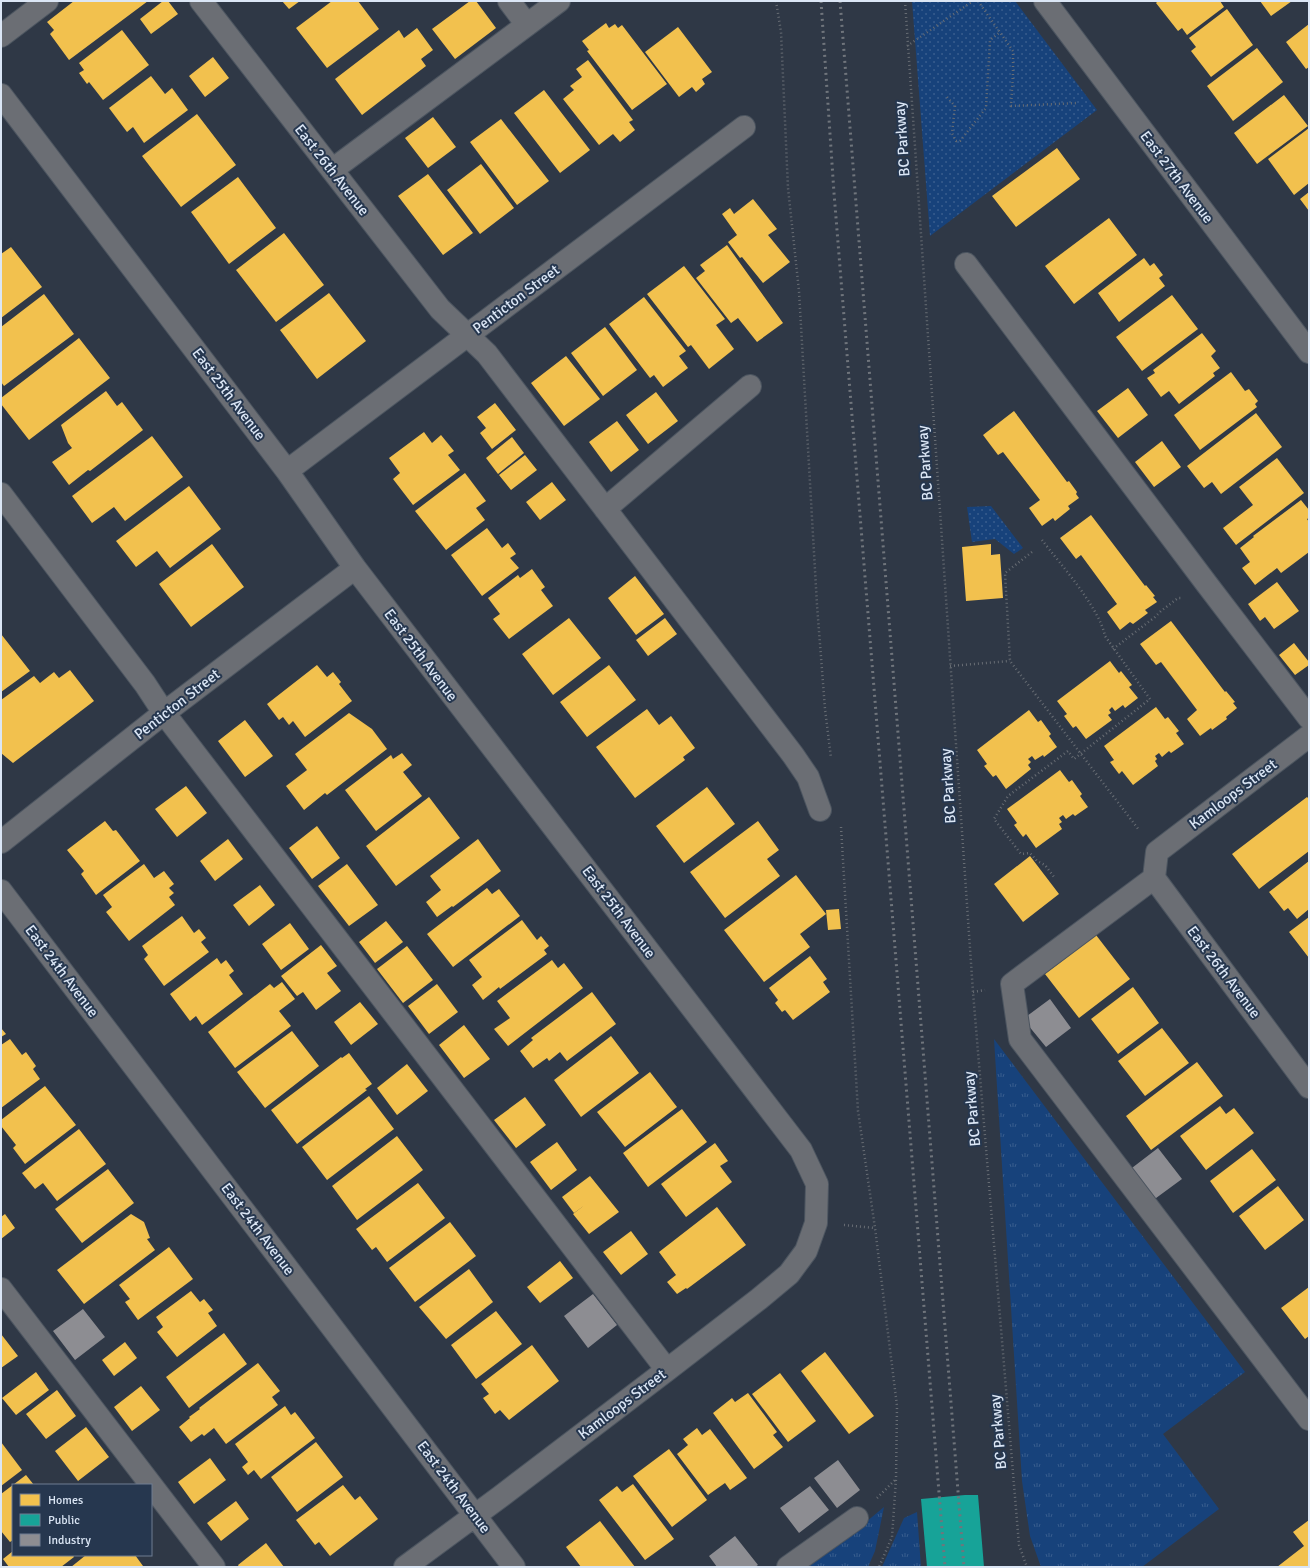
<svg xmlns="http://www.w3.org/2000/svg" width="1310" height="1568" font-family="Signika,sans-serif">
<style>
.grass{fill:url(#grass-tufts)}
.park{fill:url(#park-dots)}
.homes{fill:#f2c14e}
.public{fill:#17a398}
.industry{fill:#8d8d92}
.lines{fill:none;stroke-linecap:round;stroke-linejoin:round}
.minor-casing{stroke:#4c5560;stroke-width:24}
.path{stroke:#686d74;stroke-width:2.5;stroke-dasharray:1 3;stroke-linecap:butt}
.minor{stroke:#6b6e74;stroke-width:22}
.rail{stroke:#70757c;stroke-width:3;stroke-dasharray:2 4;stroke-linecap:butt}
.labels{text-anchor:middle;stroke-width:4;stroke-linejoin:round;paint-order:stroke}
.street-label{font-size:15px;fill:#dbe6f5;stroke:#26374f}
</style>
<defs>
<pattern id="grass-tufts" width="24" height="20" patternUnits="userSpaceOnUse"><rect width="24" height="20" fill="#17427b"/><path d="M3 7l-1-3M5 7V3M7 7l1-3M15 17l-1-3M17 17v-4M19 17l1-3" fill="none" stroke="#385d8e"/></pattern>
<pattern id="park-dots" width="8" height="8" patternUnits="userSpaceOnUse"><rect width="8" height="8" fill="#17427b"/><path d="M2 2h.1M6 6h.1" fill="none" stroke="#385d8e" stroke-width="1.8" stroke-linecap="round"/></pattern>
</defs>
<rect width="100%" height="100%" fill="#2f3846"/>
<path class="grass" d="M994 1039 1245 1372 1163 1434 1219 1509 1142 1567H1041L1030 1536 1022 1481Z
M884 1507 875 1551 868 1567H802L848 1537Z
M917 1512 921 1567H882L904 1518Z"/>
<path class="park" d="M912 1H1015L1097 110 930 236Z
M991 506 1023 548 1014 554 995 539 972 542 967 507Z"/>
<path class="homes" d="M74 1 115 2 148 1 69 60 50 34 54 30 47 22Z
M163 1H168L178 14 151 34 140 19Z
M282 1H300L289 9Z
M332 1H358L379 29 327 68 296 28Z
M470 1H476L496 28 455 59 432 29Z
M1158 1H1220L1224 7 1187 35 1182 28 1178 31 1156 3Z
M1260 1H1292L1271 16Z
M1227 9 1253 45 1211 77 1191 51 1196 47 1189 38Z
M606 23 609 28 615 24 618 28 622 25 667 84 632 110 587 51 589 50 582 41Z
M1309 24V67L1306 69 1286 42Z
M678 27 712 72 702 79 705 84 696 92 692 87 679 97 645 52Z
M417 28 433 50 421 59 426 66 362 115 335 79 399 30 404 38Z
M122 30 149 65 103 100 89 82 87 84 79 73 84 70 79 63Z
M1257 48 1283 82 1233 121 1207 86Z
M213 57 229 78 205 97 189 76Z
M588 60 633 120 629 122 635 130 620 142 613 134 599 145 563 99 574 90 570 86 582 77 576 69Z
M151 76 165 94 172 88 188 110 144 143 133 127 127 132 109 108Z
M544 90 590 150 560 173 514 113Z
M1284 95 1308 126 1257 164 1234 133Z
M197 114 236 165 181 207 142 156Z
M433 117 456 147 428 168 405 138Z
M501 119 549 181 517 205 470 142Z
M1309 128V183L1294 195 1268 159Z
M1057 148 1080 179 1016 227 992 196Z
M481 164 514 208 480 234 447 190Z
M428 174 473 233 443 255 398 196Z
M238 177 276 228 229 264 191 212Z
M1309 192V211L1300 199Z
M753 199 777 229 768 235 790 262 763 283 742 257 740 258 728 242 737 235 722 214 730 208 734 214Z
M1109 218 1137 255 1074 304 1045 266Z
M284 233 324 285 276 322 236 270Z
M727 245 783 323 757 342 738 318 731 323 696 278 705 271 700 265Z
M11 247 42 287 1 318V254Z
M1144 258 1150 266 1154 263 1163 275 1159 278 1165 286 1119 322 1098 293Z
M684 266 725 319 716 325 734 349 709 369 691 345 688 347 647 294Z
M329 293 366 341 317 379 280 330Z
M44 294 74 334 4 386 1 382V327Z
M1172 295 1198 329 1142 371 1116 337Z
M644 297 686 351 679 356 688 368 663 387 654 375 650 378 609 324Z
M605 327 637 370 603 396 571 353Z
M1202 333 1216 351 1211 356 1220 368 1213 373 1215 376 1179 404 1169 391 1161 397 1147 378 1155 373 1153 370Z
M79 338 110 378 29 440 1 404V398Z
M566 356 600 399 564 426 531 383Z
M1231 372 1245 391 1249 389 1258 401 1255 404 1257 407 1200 450 1174 415Z
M1128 388 1148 415 1118 438 1097 411Z
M106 391 117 406 122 402 143 430 90 471 88 470 69 485 52 462 72 448 68 443 61 425Z
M656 392 678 421 648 444 626 415Z
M495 403 516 430 492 449 480 433 486 428 477 417Z
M1014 411 1067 482 1069 481 1077 492 1076 494 1079 498 1068 506 1070 509 1055 521 1053 518 1042 526 1029 508 1040 500 1003 452 998 455 983 435Z
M1256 413 1282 447 1221 494 1212 482 1204 488 1187 466Z
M617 421 639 450 611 472 589 442Z
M424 432 432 443 441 435 454 451 448 455 460 470 413 505 393 479 400 473 389 458Z
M152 436 183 477 125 521 114 507 92 523 72 496Z
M512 437 524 453 498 474 486 458Z
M1162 441 1181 467 1154 487 1135 462Z
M525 455 537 470 511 490 499 475Z
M1277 458 1304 493 1236 545 1223 528 1253 505 1239 487Z
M465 473 486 501 476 508 485 520 446 550 415 511Z
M552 482 566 500 540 520 526 502Z
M189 486 221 529 170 568 157 551 136 567 116 541Z
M1301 500 1309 510V518L1307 519 1309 522V552L1281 573 1277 568 1255 585 1242 568 1250 562 1240 548 1254 537 1253 536Z
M1091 515 1145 586 1146 585 1155 596 1153 597 1157 602 1145 610 1148 613 1133 624 1130 622 1120 630 1107 612 1117 604 1081 555 1076 559 1060 538Z
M487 528 502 548 508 543 516 554 510 558 519 568 482 596 451 555Z
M212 544 244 587 191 627 159 584Z
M991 544V555L1000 554 1003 598 966 601 962 547Z
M532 569 545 587 541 590 553 606 509 639 493 619 500 614 488 598 518 575 520 578Z
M635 576 664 614 636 635 608 598Z
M1277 582 1299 611 1274 629 1265 617 1260 621 1248 604Z
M569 618 601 658 553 695 522 654Z
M665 618 677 634 648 656 636 640Z
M1171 621 1225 692 1226 691 1235 702 1233 703 1237 708 1226 717 1227 719 1212 730 1211 728 1200 736 1187 719 1197 710 1161 662 1156 665 1140 644Z
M1 634 30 671 1 692Z
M1294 643 1309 662V665L1295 675 1279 655Z
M1110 661 1119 673 1121 671 1132 685 1129 687 1138 698 1125 708 1123 705 1115 711 1112 707 1109 710 1111 713 1108 715 1112 720 1086 739 1076 726 1073 728 1064 716 1067 714 1057 701Z
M317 665 327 677 333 672 341 682 339 684 352 701 305 737 293 721 289 725 283 717 279 720 267 704Z
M609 665 636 700 587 737 560 702Z
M70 670 94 701 13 763 1 753V700L34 676 40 683 54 672 59 678Z
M1156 707 1165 719 1168 717 1179 731 1176 733 1184 744 1171 753 1169 751 1162 757 1159 753 1155 756 1157 759 1155 761 1158 766 1133 785 1122 771 1119 774 1110 762 1114 760 1104 746Z
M647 709 659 725 671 716 695 748 683 757 685 760 635 798 596 747Z
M1029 710 1038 722 1041 720 1051 734 1049 736 1057 747 1044 757 1043 755 1035 760 1032 756 1028 759 1031 762 1028 765 1031 769 1006 789 996 775 993 777 984 766 987 764 977 750Z
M349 713 372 729 387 749 327 795 325 793 304 810 286 786 307 770 295 754Z
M245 720 273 756 245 777 218 741Z
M402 753 412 765 403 772 422 796 376 831 345 790 391 755 393 759Z
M1060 770 1069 782 1072 780 1082 794 1080 796 1088 807 1075 816 1073 814 1066 819 1063 815 1059 818 1062 822 1059 824 1062 829 1036 848 1026 834 1023 837 1014 825 1017 823 1007 809Z
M186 786 207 813 177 837 155 809Z
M707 787 735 824 684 863 656 826Z
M429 797 460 838 396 886 366 846Z
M1307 797 1309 799V851L1259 889 1232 854Z
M105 821 113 831 116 830 140 861 96 895 81 874 84 871 67 850Z
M758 821 779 850 767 859 780 876 725 918 690 872Z
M317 826 340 858 312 879 289 848Z
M228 839 243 859 215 881 200 861Z
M478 839 501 871 453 907 452 906 437 917 426 902 441 890 430 876Z
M1030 856 1059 894 1023 922 994 884Z
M1309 861V909L1297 919 1288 908 1284 911 1269 892Z
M144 864 154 878 164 871 174 884 169 888 174 893 169 897 175 905 129 941 106 912 112 907 103 895Z
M347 864 378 905 349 926 318 886Z
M796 875 826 914 800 934 810 947 764 982 724 930Z
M260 885 275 905 249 926 233 905Z
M487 888 492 894 499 889 520 916 453 967 427 934Z
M839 909 841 929 828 930 826 910Z
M182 916 194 933 199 929 206 938 201 942 209 952 164 986 144 959 148 955 142 946Z
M1309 917V958L1289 932Z
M522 920 537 940 541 936 549 946 544 950 547 954 500 989 499 987 483 1000 472 985 482 977 469 960Z
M386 921 403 942 375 963 359 942Z
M290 923 309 949 281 970 262 944Z
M1096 935 1130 979 1079 1018 1045 974Z
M321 945 337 966 327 973 341 991 316 1010 303 992 297 996 281 976Z
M407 946 433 980 403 1003 377 969Z
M810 956 827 979 823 982 830 992 793 1020 785 1010 782 1012 775 1003 778 1000 769 988Z
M217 958 221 964 226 960 234 971 229 975 243 994 202 1025 196 1016 190 1021 170 994Z
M552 960 558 968 564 963 583 988 508 1046 494 1029 510 1018 497 1001Z
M282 982 295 999 279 1011 291 1026 235 1068 208 1032 270 984 274 988Z
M437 984 458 1012 429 1034 408 1006Z
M1133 987 1159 1023 1118 1054 1091 1019Z
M592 992 616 1024 567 1061 560 1052 549 1061 547 1058 533 1068 520 1051 533 1040 531 1038Z
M360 1002 378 1024 351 1045 334 1022Z
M464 1025 490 1059 464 1078 439 1045Z
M1 1028 6 1034 1 1037Z
M1162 1028 1189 1063 1145 1096 1118 1061Z
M292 1031 319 1066 265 1108 237 1072Z
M611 1036 639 1073 581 1117 554 1080Z
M10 1039 22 1055 26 1052 36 1066 33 1069 40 1079 1 1108V1045Z
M349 1053 372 1084 365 1089 367 1090 297 1144 271 1110 341 1057 342 1058Z
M1197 1062 1223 1096 1151 1150 1126 1116Z
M407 1064 428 1091 397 1115 377 1088Z
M650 1072 677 1107 625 1147 597 1112Z
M45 1086 76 1125 25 1164 13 1148 16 1145 1 1126V1120Z
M369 1096 394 1129 327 1180 302 1147Z
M525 1097 546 1125 516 1148 494 1120Z
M1220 1106 1226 1114 1234 1108 1254 1133 1206 1170 1180 1136Z
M682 1109 707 1142 648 1187 623 1153Z
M79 1129 106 1164 57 1201 43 1183 35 1189 22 1173Z
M397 1136 423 1170 357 1220 332 1186Z
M557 1142 577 1170 551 1190 530 1162Z
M715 1143 728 1161 720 1166 732 1182 686 1217 661 1184Z
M1252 1149 1276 1180 1233 1213 1210 1181Z
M108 1169 134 1203 82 1243 55 1209Z
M590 1176 619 1212 589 1234 573 1214 585 1205 574 1213 562 1197Z
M418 1183 445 1218 387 1262 376 1247 372 1250 356 1229Z
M1278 1186 1304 1220 1265 1250 1239 1216Z
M717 1207 746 1245 687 1289 686 1288 677 1294 667 1282 676 1275 659 1252Z
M5 1214 15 1228 1 1239V1217Z
M131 1214 144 1222 150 1238 147 1239 155 1250 84 1304 57 1270Z
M450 1222 476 1256 415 1302 389 1268Z
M631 1231 648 1254 621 1275 603 1252Z
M169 1247 193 1279 138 1320 125 1302 130 1299 119 1285Z
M560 1261 573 1278 540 1303 527 1287Z
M469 1269 493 1302 446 1339 419 1307Z
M1309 1287V1336L1305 1339 1281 1308Z
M191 1291 200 1302 204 1299 213 1310 208 1313 217 1326 177 1357 157 1332 163 1327 156 1317Z
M496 1311 522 1344 476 1379 451 1345Z
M224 1333 247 1364 189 1408 166 1377Z
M1 1334 18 1356 1 1368Z
M125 1342 137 1358 114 1376 102 1360Z
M532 1345 559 1381 509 1420 500 1410 495 1414 483 1398 489 1394 481 1384Z
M825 1352 874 1416 849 1434 801 1371Z
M258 1363 280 1391 272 1397 278 1405 226 1444 214 1428 204 1436 202 1434 191 1442 179 1427 190 1418 189 1417 200 1409 199 1408Z
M36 1372 49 1390 16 1415 2 1398Z
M780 1373 816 1421 788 1442 752 1394Z
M141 1386 160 1410 132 1431 114 1407Z
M57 1390 76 1416 46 1439 26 1414Z
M748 1393 777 1432 773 1435 783 1447 754 1469 713 1413 732 1398 735 1402Z
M285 1406 291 1415 295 1412 315 1438 261 1479 254 1470 248 1475 242 1467 248 1462 235 1444Z
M86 1427 109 1457 78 1481 55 1451Z
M697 1428 702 1435 710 1429 747 1478 730 1490 725 1483 708 1495 677 1454 688 1445 683 1439Z
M1 1442 22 1470 1 1486Z
M316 1442 343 1477 297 1512 271 1477Z
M669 1449 707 1500 672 1527 633 1476Z
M210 1458 226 1480 194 1504 178 1482Z
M26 1475 34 1485H13V1540L10 1542 1 1531V1494Z
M633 1484 674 1539 645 1560 599 1500 617 1486 622 1492Z
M343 1485 355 1500 360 1496 378 1519 330 1556 319 1542 315 1545 296 1520Z
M236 1501 249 1519 221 1541 207 1523Z
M1309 1520V1567H1277L1304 1546 1293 1532Z
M600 1521 635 1567H581L566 1547Z
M266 1543 284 1567H239L238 1565Z
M13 1551V1555H73L74 1557 61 1567H9L3 1559Z
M86 1555H135L143 1566 141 1567H71Z"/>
<path class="public" d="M965 1495H978L984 1567H927L921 1499Z"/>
<path class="industry" d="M1050 999 1071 1028 1046 1047 1023 1019Z
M1158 1148 1182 1179 1152 1201 1128 1171Z
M593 1294 617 1325 588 1348 564 1316Z
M83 1309 105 1337 75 1360 53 1331Z
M838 1460 860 1490 837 1508 814 1478Z
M810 1486 829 1510 799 1533 780 1508Z
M735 1536 758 1565 755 1567H717L709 1556Z"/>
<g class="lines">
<g class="minor-casing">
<path id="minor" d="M201 1 440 309 487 354 793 755 808 777 820 810
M509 1 527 25
M1045 1 1309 352
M1 36 47 1
M1 95 287 471 355 568 801 1150 817 1184 816 1223 806 1251 789 1274 759 1299 667 1370 500 1497 405 1567
M332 170 559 1
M966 264 1206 583 1309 718
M287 471 744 127
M1 494 145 684 164 713 667 1370
M605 509 750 386
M1309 736 1157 852 1154 878 1309 1087
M1 842 164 713 355 568
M1154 878 1012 984 1020 1039 1309 1419
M1 891 514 1567
M1 1289 214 1567
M788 1567 857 1518"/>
</g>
<path class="path" d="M776 1 781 32 788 188 799 291 817 605 825 709 831 758
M905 1 973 992 1019 1545 1027 1567
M978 1 1013 51V73L1011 106 1078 103
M907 46 973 1
M947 97 955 106 952 133 956 141H960L986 108 990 40 999 33
M1042 540C1061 565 1099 607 1105 636L1150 699 1074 759 1068 751 1008 796 994 819 1021 854 1030 853 1037 861 1045 865 1054 877
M1032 552 1005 573 1010 661 1139 830
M1113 649 1155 617 1161 611 1178 598H1181
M950 666 1010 661
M841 827 858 1111 875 1228 897 1406 896 1479 892 1537 879 1567
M973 992 985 990
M844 1225 875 1228
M877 1498 896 1479"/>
<use href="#minor" class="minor"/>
<path class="rail" d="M821 1 834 193 945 1567
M840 1 964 1567"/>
</g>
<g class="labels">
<g class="street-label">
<text transform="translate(902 139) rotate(-94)" y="5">BC Parkway</text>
<text transform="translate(332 170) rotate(52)" y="5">East 26th Avenue</text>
<text transform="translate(1177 177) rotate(53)" y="5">East 27th Avenue</text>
<text transform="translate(516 299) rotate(-37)" y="5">Penticton Street</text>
<text transform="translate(229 394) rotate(53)" y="5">East 25th Avenue</text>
<text transform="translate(925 463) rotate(-94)" y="5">BC Parkway</text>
<text transform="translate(421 655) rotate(53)" y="5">East 25th Avenue</text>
<text transform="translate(177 704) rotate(-38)" y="5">Penticton Street</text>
<text transform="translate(948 786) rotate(-94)" y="5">BC Parkway</text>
<text transform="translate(1233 794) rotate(-37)" y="5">Kamloops Street</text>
<text transform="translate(619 912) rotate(53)" y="5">East 25th Avenue</text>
<text transform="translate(62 971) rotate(53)" y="5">East 24th Avenue</text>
<text transform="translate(1224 972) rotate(53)" y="5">East 26th Avenue</text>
<text transform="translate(972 1109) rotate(-95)" y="5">BC Parkway</text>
<text transform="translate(258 1229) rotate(53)" y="5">East 24th Avenue</text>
<text transform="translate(622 1404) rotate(-37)" y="5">Kamloops Street</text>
<text transform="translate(998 1432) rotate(-95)" y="5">BC Parkway</text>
<text transform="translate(454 1487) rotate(53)" y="5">East 24th Avenue</text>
</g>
</g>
<rect width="1310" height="1568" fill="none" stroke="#dbe6f5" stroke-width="4"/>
<rect x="12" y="1484" width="140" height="72" fill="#26374f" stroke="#6e7d91"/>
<rect x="20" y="1494" width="20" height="12" fill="#f2c14e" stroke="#6e7d91"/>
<text x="48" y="1504" font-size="12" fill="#dbe6f5">Homes</text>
<rect x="20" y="1514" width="20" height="12" fill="#17a398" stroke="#6e7d91"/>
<text x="48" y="1524" font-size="12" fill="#dbe6f5">Public</text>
<rect x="20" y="1534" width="20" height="12" fill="#8d8d92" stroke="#6e7d91"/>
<text x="48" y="1544" font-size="12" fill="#dbe6f5">Industry</text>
</svg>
